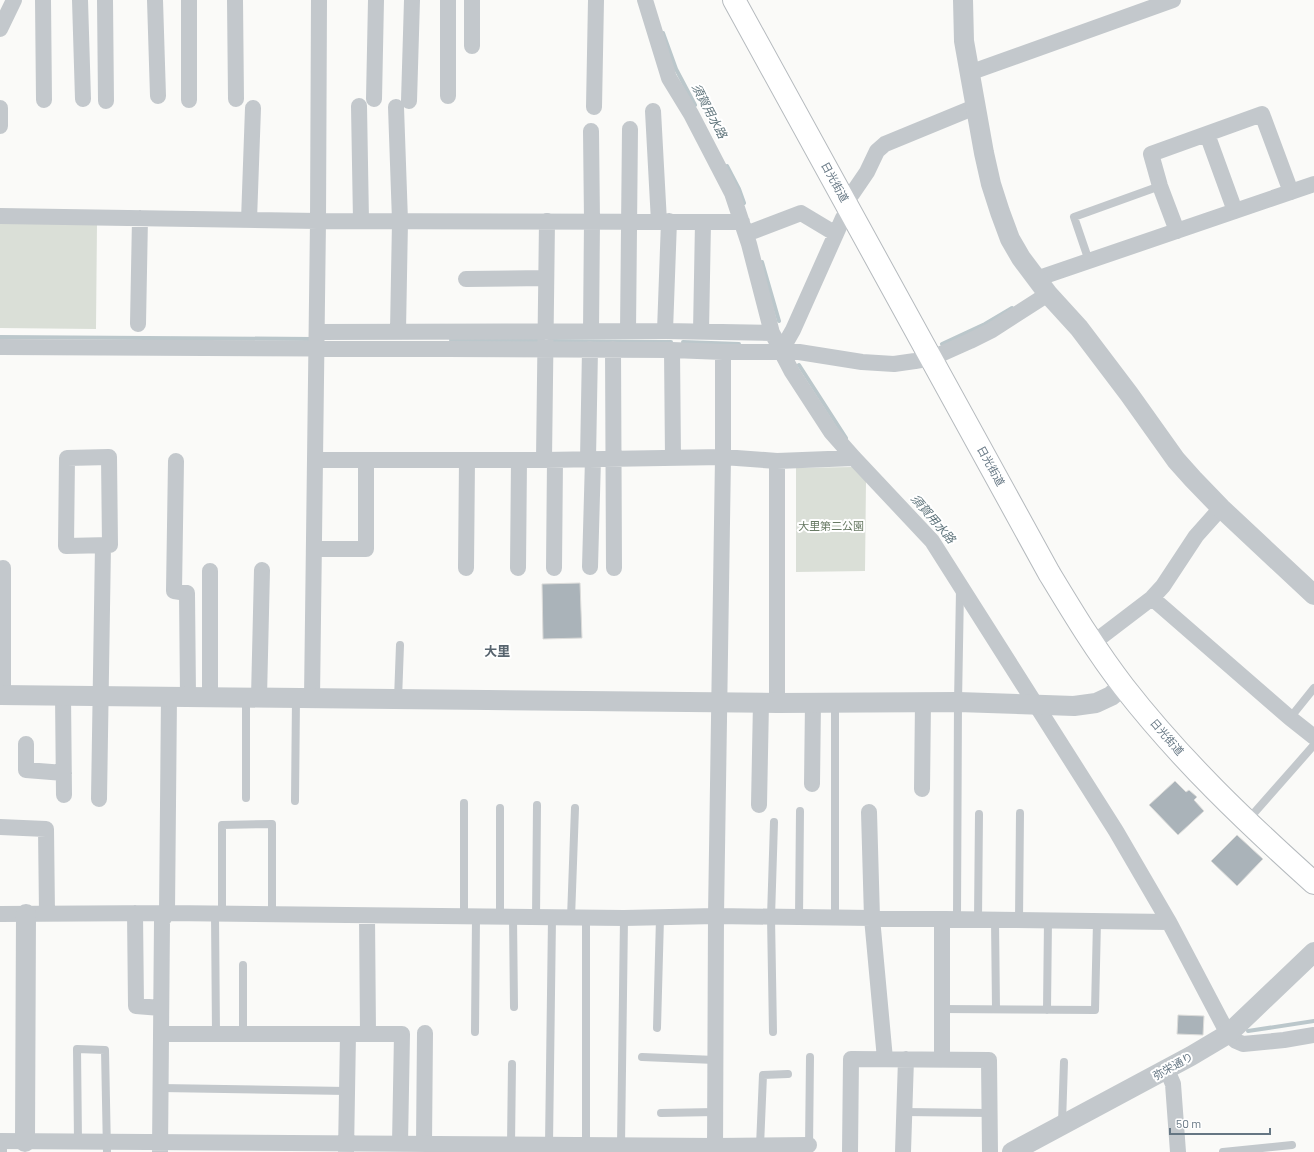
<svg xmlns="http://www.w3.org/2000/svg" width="1314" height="1152" font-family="Barlow,'Noto Sans JP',sans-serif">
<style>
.green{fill:#dadfd7}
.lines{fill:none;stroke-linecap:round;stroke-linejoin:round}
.stream{stroke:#bbc7cb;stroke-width:4}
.building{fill:#aab3b9;stroke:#dcdcda}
.primary-casing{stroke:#b5babe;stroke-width:24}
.service{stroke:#c3c8cc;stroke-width:8}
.minor{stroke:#c3c8cc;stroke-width:16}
.tertiary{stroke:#c3c8cc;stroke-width:20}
.primary{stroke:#fff;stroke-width:22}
.labels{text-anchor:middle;stroke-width:4;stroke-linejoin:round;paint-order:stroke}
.street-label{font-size:11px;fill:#657683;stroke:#fff}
.park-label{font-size:11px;fill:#687a64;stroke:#fff}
.water-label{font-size:12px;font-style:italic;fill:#60757c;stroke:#fff}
.quarter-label{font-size:13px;font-weight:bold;fill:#57646e;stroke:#fff}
</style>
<rect width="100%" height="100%" fill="#fafaf8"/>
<path class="green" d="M0 222 97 223 96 329 0 328Z
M853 467 866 481 865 571 796 572V468Z"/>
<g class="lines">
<path class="stream" d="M663 33 676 69 695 105
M727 166 739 189 744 203
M762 262 779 321
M0 337 313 339
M451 340H543
M549 341 671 342
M683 342 739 344
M942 344 985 324 1012 308
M799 365 846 438
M1248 1031 1314 1021"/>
</g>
<path class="building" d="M580 583 582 638 543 639 542 584Z
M1175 781 1186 792 1189 790 1197 797 1194 800 1204 811 1178 835 1149 805Z
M1237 835 1263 859 1237 886 1211 861Z
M1178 1015 1204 1016 1203 1035 1177 1034Z"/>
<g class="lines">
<g class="primary-casing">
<path id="primary" d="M734 0 1049 573C1072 611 1096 651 1124 687 1180 759 1246 822 1314 883"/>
</g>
<path class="service" d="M1089 261 1074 217 1160 186
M398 699 400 645
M1290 718 1314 688
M246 798V698
M295 801 296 698
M500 808V917
M1247 821 1314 745
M215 914 216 1034
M222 914V825L272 824V915
M464 917V803
M513 917 514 1007
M799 917 800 811
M536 918 537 805
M571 918 575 808
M835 918V703
M957 919 958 702 960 590
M978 919 979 814
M995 920 996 1009
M1019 920 1020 813
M243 965V1034
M942 1009 1095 1010 1097 921
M1047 1010 1048 920
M657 1028 660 918
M475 1032 476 917
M773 1032 771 917 774 822
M642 1057 715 1060
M161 1088 347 1091
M904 1112 990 1113
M661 1113 715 1112
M1062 1123 1064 1062
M78 1142 77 1049 105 1050 107 1152
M511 1145 512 1064
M549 1145 552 918
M586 1145V918
M621 1146 624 918
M760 1146 763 1075 788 1074
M809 1148 810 1057
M3 1152V1141
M1223 1152 1292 1145"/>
<path class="minor" d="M43 0 44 100
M80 0 83 99
M105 0 106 101
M155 0 158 96
M189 0V100
M235 0 236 99
M645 0 669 78 691 114 732 193 749 244 772 333 777 342
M0 29 14 0
M472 46V0
M969 73 1173 0
M448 96V0
M374 99 376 0
M409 101 412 0
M359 106 361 221
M396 107 400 221 398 331
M594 107 596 0
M0 108V126
M653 111 659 222
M591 131 592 221 591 331
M1207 134 1235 211
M844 199 852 194 867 172 877 151 885 144 975 107
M852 213 843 218 793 330 781 351 792 372 831 432 854 458 932 541 1116 831 1169 922 1228 1034 1236 1041 1243 1044 1284 1040 1314 1035
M0 216 318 221 742 222
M249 220 253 108
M1177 231 1160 186 1151 154 1262 114 1291 192
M746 234 801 213 836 234
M466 279 546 278
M1036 279 1314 184
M138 324 140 218
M628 331 630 129
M665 331 669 221
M317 332 665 331 772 333
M701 332 703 222
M0 347 672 350 723 352H799L862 362 894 364 915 361 932 358 970 341 992 330 1048 294
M613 349 614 568
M672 350 673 458
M109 457 110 545 66 546 67 458Z
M588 459 590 349
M315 460H544L723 457 777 461 854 458
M544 460 547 221
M176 461 174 591 187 593 188 697
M777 461V703
M314 549H366V460
M590 567 593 459
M466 568 467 460
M518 568 519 460
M554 568 555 460
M1152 598 1290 718 1314 737
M1093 643 1152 598 1163 586 1196 536 1221 508
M3 695V568
M63 695 64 795
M210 697V571
M259 697 262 570
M312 698 318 221 319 0
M26 744V770L64 773
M812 784 813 702
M922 789 923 702
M99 799 103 545
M759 805 761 702
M869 812 872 918 885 1059
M0 827 46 829 47 913
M135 913 136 1006 161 1008
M0 914 167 913 624 918 716 916 1169 922
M367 916 368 1034
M161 1034H402L400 1144
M942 1059V919
M1167 1070 1173 1084 1178 1152
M0 1141 715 1146 809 1145
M424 1144 425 1033
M160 1152 162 921 167 913 169 696
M346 1152 348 1034
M715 1152 716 916 723 457V352
M850 1152 851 1059 989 1060 990 1152
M903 1152 906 1059"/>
<path class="tertiary" d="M963 0 964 41 984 153 991 184 1000 212 1010 239 1021 258 1048 294 1079 328 1129 394 1176 460 1193 479 1221 508 1314 595
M0 695 777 703 958 702 1074 706 1096 703 1111 696 1123 686
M25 1142 26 914
M1012 1152 1191 1056 1228 1034 1314 952"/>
<use href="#primary" class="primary"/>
</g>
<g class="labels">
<g class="street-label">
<text transform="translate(835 182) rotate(61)" y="4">日光街道</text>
<text transform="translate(991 466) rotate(61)" y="4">日光街道</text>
<text transform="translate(1167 737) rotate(49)" y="4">日光街道</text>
<text transform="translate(1173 1066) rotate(-29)" y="4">弥栄通り</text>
</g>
<g class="park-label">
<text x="831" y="530">大里第二公園</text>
</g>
<g class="water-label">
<text transform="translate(709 111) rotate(62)" y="4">須賀用水路</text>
<text transform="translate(933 519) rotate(49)" y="4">須賀用水路</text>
</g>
<g class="quarter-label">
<text x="497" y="656">大里</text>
</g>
</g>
<path d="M1170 1128v6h100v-6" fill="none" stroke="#657683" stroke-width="2"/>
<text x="1176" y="1128" font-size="12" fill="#657683" stroke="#ffffff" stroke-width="3" paint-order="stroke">50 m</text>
</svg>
